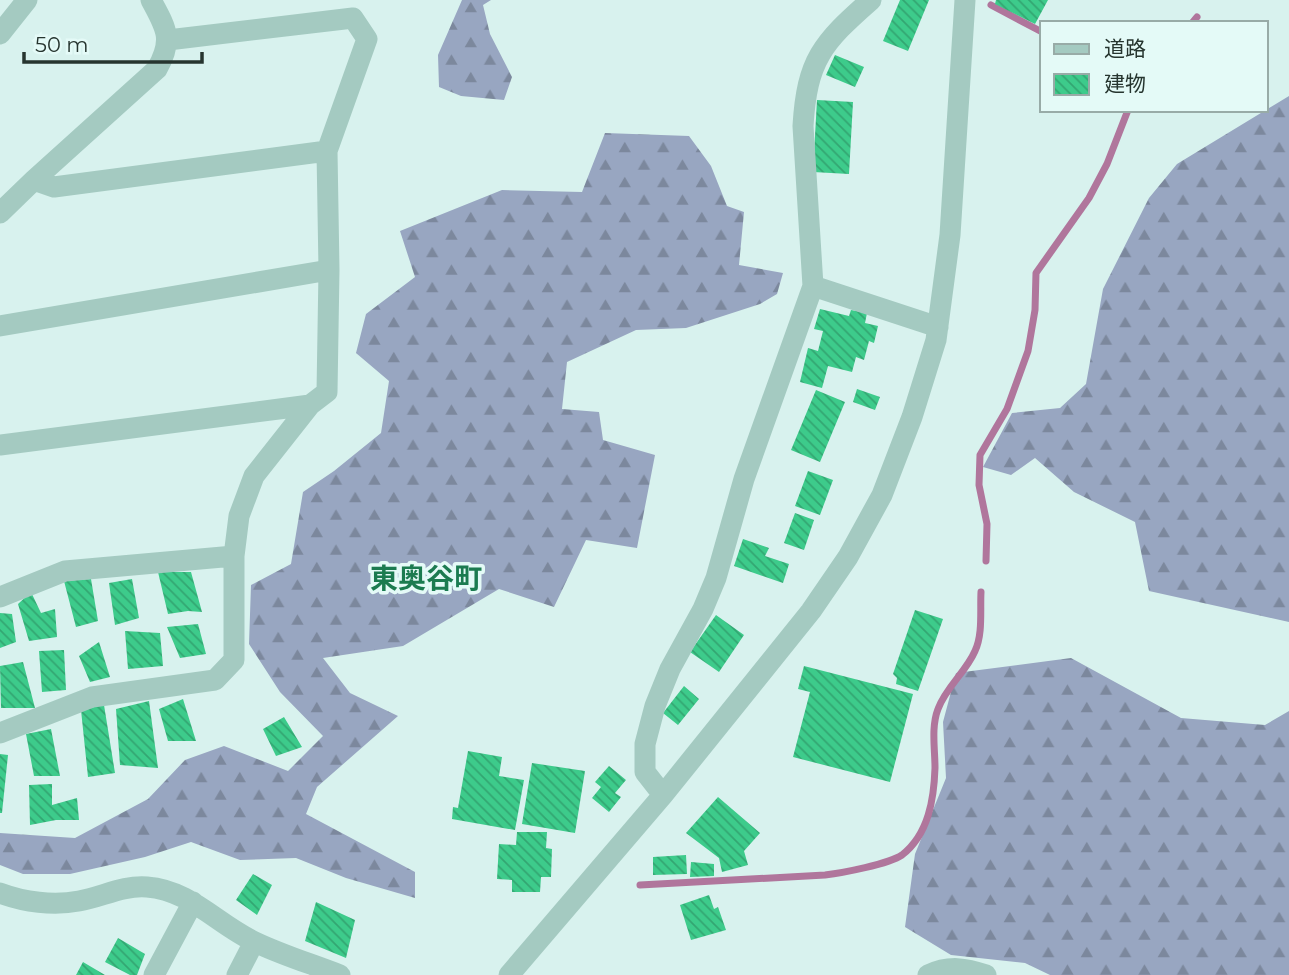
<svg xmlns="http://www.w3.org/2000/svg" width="1289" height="975" font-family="Montserrat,'Noto Sans JP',sans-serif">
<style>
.forest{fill:url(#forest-firs)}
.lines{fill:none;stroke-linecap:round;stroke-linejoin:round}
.stream{stroke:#b0769c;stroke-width:7}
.building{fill:url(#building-back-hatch)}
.minor{stroke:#a4cac1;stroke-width:21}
.labels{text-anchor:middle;stroke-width:7;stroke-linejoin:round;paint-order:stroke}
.quarter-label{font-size:28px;font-weight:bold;fill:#1b7b50;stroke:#e4faf7}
</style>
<defs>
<pattern id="forest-firs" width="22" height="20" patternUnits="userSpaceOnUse" patternTransform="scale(1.75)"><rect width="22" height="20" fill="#98a6c1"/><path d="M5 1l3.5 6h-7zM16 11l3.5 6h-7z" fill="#7c889d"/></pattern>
<pattern id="building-back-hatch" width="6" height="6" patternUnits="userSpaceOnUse" patternTransform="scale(1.75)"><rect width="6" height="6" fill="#3dcb8b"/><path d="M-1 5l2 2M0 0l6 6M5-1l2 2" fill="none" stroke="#33a672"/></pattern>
</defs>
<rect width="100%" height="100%" fill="#d8f2ee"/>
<path class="forest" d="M462 0H491L483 5 490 34 512 77 504 100 461 96 439 87 438 55Z
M1289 96V622L1149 591 1135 522 1074 492 1035 458 1011 475 983 467 1012 413 1060 408 1086 384 1103 289 1149 198 1177 164Z
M605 133 689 136 711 166 727 206 744 212 739 265 783 273 777 294 760 304 686 328 636 330 567 362 562 409 599 412 603 440 655 455 637 548 586 540 554 607 499 589 403 646 323 658 350 693 398 716 317 787 306 814 415 872V898L346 878 296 858 240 860 191 842 145 857 70 874H23L0 865V833L75 838 148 799 185 760 224 746 288 771 323 736 280 692 249 644 251 585 291 564 303 492 334 471 381 433 389 381 356 353 366 314 415 277 400 231 502 190 582 192Z
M1071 658 1181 718 1265 725 1289 711V975H1050L1025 963 951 955 905 927 915 854 946 778 943 722 956 673Z"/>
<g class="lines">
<path class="stream" d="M991 5 1042 32
M1192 23 1197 17
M986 561 987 524 979 485 980 455 1007 409 1028 351 1035 310 1036 273 1089 198 1107 164 1128 110
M640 885 825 875C842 873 889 864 902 855 929 834 934 798 935 768 935 749 931 727 938 709 946 687 966 672 975 651 983 634 980 611 981 592"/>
</g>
<path class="building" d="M900 0H929L908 51 883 41Z
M996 0H1048L1035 24 995 4Z
M835 55 864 67 855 87 826 75Z
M817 100 853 102 849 174 813 172Z
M820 309 849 316 851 310 867 313 865 323 878 326 874 343 869 341 864 360 856 357 852 372 828 366 822 388 800 382 808 348 818 351 823 331 814 329Z
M857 389 880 397 875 410 853 402Z
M816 390 845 402 820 462 791 450Z
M808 471 833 480 820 515 795 506Z
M795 513 814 520 804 550 784 543Z
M743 539 769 548 765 556 789 564 783 583 734 566Z
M158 572H191L202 612 188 611 168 614Z
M91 579 98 621 76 627 64 581Z
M132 579 139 618 115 625 109 583Z
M31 592 41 613 55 609 57 637 29 641 18 604Z
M915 610 943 619 918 691 896 684 897 678 893 674Z
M0 613 12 614 16 642 0 648Z
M716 615 744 635 719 672 690 652Z
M198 624 206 654 180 658 167 627Z
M125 631 160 633 163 666 128 669Z
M99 642 110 677 90 682 79 656Z
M64 650 66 690 42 692 39 651Z
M23 662 35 708H1L0 666Z
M804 666 913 694 890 782 793 757 810 692 798 689Z
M684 686 699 699 678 725 663 713Z
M183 699 196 741H168L159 709Z
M149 701 158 768 120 765 116 709Z
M104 705 115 773 88 777 81 710Z
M284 717 302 747 276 756 263 729Z
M51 729 60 776H34L26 734Z
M468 751 502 757 499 776 524 780 515 830 452 819 453 807 458 808Z
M0 754 8 755 2 813H0Z
M532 763 585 771 575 833 522 824Z
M609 766 626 780 615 793 621 797 609 812 592 798 601 787 595 782Z
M52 784V805L77 798 79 820H56L30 825 29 785Z
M718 797 760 833 744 851 748 865 722 872 719 858 686 833Z
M517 832H547L546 848 552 849 551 877H541L540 892H512V880L497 879 499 844 516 845Z
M686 855 687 874 653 875V857Z
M691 862 714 864V876L690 877Z
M253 874 272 885 257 915 236 900Z
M709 895 714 909 718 907 726 930 691 940 680 905Z
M316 902 355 920 346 958 305 941Z
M118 938 145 954 137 975H130L105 962Z
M83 962 105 975H76Z"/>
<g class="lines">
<path class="minor" d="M0 34 27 0
M34 180 54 187 327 151
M0 213 34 180 157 69C174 39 166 28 151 0
M813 286 938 327
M0 326 329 270
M0 445 310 405
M0 597 65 571 234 556
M0 733 92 697 215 680 234 660V556L239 516 254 476 310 405 327 392 329 270 327 151 367 39 353 18 168 40
M663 795 645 772V744L655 706 670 669 703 609 716 578 744 479 813 286 803 126C807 60 822 43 871 0
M0 893C24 902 53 906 79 901 102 897 123 885 147 887 190 890 218 925 255 942 282 955 312 964 340 975
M154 975 193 902
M237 975 254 942
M509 975 663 795 811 611 848 557 882 495 912 417 936 340 950 235 965 0
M928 975C949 965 966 968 986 975"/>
</g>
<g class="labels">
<g class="quarter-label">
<text x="426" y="588">東奥谷町</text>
</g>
</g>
<rect x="1040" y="21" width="228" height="91" fill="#e4faf7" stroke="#98aba7" stroke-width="2"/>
<rect x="1054" y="44" width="35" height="10" fill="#a4cac1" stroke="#98aba7" stroke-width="2"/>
<text x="1104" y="56" font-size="21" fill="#26352f">道路</text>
<rect x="1054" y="74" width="35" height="21" fill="url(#building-back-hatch)" stroke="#98aba7" stroke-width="2"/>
<text x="1104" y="91" font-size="21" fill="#26352f">建物</text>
<path d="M24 52v10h178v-10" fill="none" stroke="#26352f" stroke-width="3.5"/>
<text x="35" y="52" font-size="21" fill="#26352f" stroke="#e4faf7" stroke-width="5" paint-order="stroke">50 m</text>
</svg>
